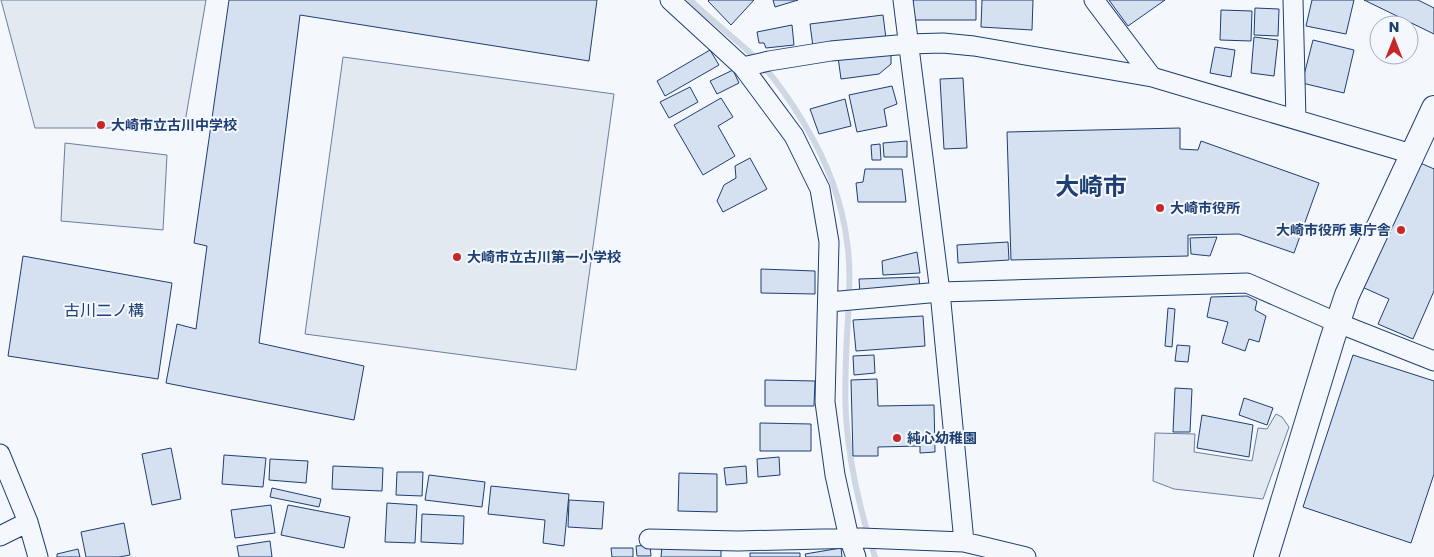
<svg xmlns="http://www.w3.org/2000/svg" width="1434" height="557" font-family="Poppins,'Noto Sans JP',sans-serif">
<style>
.green{fill:#e3e9f0;stroke:#687fa3}
.lines{fill:none;stroke-linecap:round;stroke-linejoin:round}
.stream{stroke:#cfd7e4;stroke-width:6}
.building{fill:#d5e0f0;stroke:#1d3f73}
.minor-casing{stroke:#1d3f73;stroke-width:21}
.tertiary-casing{stroke:#1d3f73;stroke-width:26}
.minor{stroke:#f4f7fb;stroke-width:19}
.tertiary{stroke:#f4f7fb;stroke-width:24}
.poi-dot{fill:#c62828;stroke:#f4f7fb;stroke-width:2}
.labels{text-anchor:middle;stroke-width:4;stroke-linejoin:round;paint-order:stroke}
.poi-label{font-size:14px;font-weight:bold;fill:#1d3f73;stroke:#f4f7fb;text-anchor:start}
.quarter-label{font-size:16px;fill:#1d3f73;stroke:#f4f7fb}
.town-label{font-size:24px;font-weight:bold;fill:#1d3f73;stroke:#f4f7fb}
</style>
<rect width="100%" height="100%" fill="#f4f7fb"/>
<path class="green" d="M1 0H206L184 128H35Z
M343 57 614 94 576 370 305 334Z
M65 143 167 155 163 230 61 221Z
M1276 414 1282 417 1289 427 1263 499 1174 489 1153 481 1155 433 1195 434 1194 452 1252 461 1258 428 1267 429Z"/>
<g class="lines">
<path class="stream" d="M690 0C709 18 728 33 747 50 769 69 790 100 805 125 826 160 842 201 847 242 851 267 849 293 848 318 846 351 844 383 846 416 849 465 860 511 875 557"/>
</g>
<path class="building" d="M229 0H597L589 61 300 15 259 343 364 366 354 420 166 383 177 324 196 329 207 246 194 243Z
M709 0H754L731 25 708 1Z
M773 0H798L775 7Z
M913 0H976V20H914Z
M982 0H1033L1032 30 981 27Z
M1109 0H1165L1128 26Z
M1312 0H1354L1346 34 1306 26Z
M1364 0H1418L1434 8V34Z
M1255 8 1279 9 1278 36 1254 35Z
M1221 10 1252 11 1251 41 1220 40Z
M883 15 886 39 813 47 810 24Z
M792 25 794 45 766 48 764 43H759L757 32Z
M1254 37 1278 40 1274 76 1251 73Z
M1313 40 1354 50 1344 93 1302 83Z
M1215 47 1235 50 1231 77 1210 73Z
M710 50 719 65 665 96 657 81Z
M891 53V64L879 74 841 79 838 57Z
M733 70 739 83 717 94 710 81Z
M963 78 967 148 944 149 940 79Z
M892 86 897 104 884 109 887 126 857 132 849 95Z
M690 87 698 102 669 118 660 102Z
M721 98 733 117 718 126 735 156 703 175 674 125Z
M845 99 851 126 819 134 810 109Z
M1180 128V149L1198 150 1201 141 1319 183 1294 253 1239 234 1188 235V256L1011 260 1007 132Z
M907 141V157H884L883 143Z
M880 144 881 160H872L871 145Z
M750 158 767 189 723 212 717 201 724 185 736 178 735 166Z
M1416 161 1434 169V291L1413 339 1378 324 1389 299 1362 287Z
M865 169H902L906 202H858L856 183 863 182Z
M1217 237 1210 256 1191 254 1190 238Z
M1008 242 1009 260 958 263 957 245Z
M917 252 920 273 883 275 882 261Z
M23 256 172 283 158 379 8 356Z
M761 269 815 271V294L761 293Z
M919 277 920 289 860 294 859 279Z
M1247 296 1257 301 1255 310 1266 316 1259 342 1249 339 1245 351 1222 343 1228 322 1207 317 1211 297Z
M1168 308 1175 309 1172 347 1165 346Z
M923 316 925 346 856 351 853 320Z
M1177 345 1190 346 1188 362 1175 361Z
M874 355 875 373 854 375 853 356Z
M1353 355 1434 381V474L1411 543 1303 507Z
M877 379 878 406 934 405 935 452 920 453V446L878 447V456H853L851 380Z
M765 380 815 381 814 406H765Z
M1175 388 1192 389 1190 432H1173Z
M1244 398 1273 408 1267 425 1239 415Z
M1202 415 1253 425 1249 457 1197 448Z
M760 423 811 424V451H760Z
M171 448 181 499 152 505 142 454Z
M224 455 266 458 263 487 222 484Z
M779 457 780 475 758 477 757 459Z
M270 459 308 461 306 483 269 480Z
M333 466 383 468 382 491 332 489Z
M746 466 747 483 726 485 724 468Z
M397 472H423L422 496 396 495Z
M679 473 717 474V512L678 511Z
M429 475 485 482 482 507 425 500Z
M491 486 569 494 564 546 543 543 545 520 488 514Z
M272 488 321 499 319 507 270 497Z
M569 500 604 502 602 529 568 527Z
M387 503 417 505 415 543 385 542Z
M271 505 275 533 235 538 231 510Z
M288 505 350 517 344 548 281 535Z
M422 514 464 516 463 544 421 542Z
M124 523 130 555 119 557H86L81 532Z
M270 541 272 557H239L237 546Z
M650 545 651 556H637L636 546Z
M662 546 721 549V557H661Z
M611 548H633V557H612Z
M841 548 842 557H806L805 554Z
M78 549 80 557H57V554Z
M750 553H800V557H750Z"/>
<g class="lines">
<g class="minor-casing">
<path id="minor" d="M670 0 743 67 794 136 820 189 829 242 825 402 835 475 849 538 856 557
M903 0 940 292 964 542
M1094 0 1152 77
M1293 0 1296 119
M743 67 769 61 831 51 908 44 943 43 974 46 1152 77 1412 154
M829 302 940 292 1247 283 1338 323 1434 361
M0 454 28 522 38 557
M0 536 28 522
M649 539 738 541 861 538 964 542 1026 557"/>
</g>
<g class="tertiary-casing">
<path id="tertiary" d="M1266 557 1332 340 1347 295 1434 108"/>
</g>
<use href="#minor" class="minor"/>
<use href="#tertiary" class="tertiary"/>
</g>
<g class="poi-dot">
<circle cx="101" cy="125" r="5"/>
<circle cx="1160" cy="208" r="5"/>
<circle cx="1401" cy="230" r="5"/>
<circle cx="457" cy="257" r="5"/>
<circle cx="897" cy="438" r="5"/>
</g>
<g class="labels">
<g class="poi-label">
<text x="111" y="130">大崎市立古川中学校</text>
<text x="1170" y="213">大崎市役所</text>
<text x="1391" y="235" text-anchor="end">大崎市役所 東庁舎</text>
<text x="467" y="262">大崎市立古川第一小学校</text>
<text x="907" y="443">純心幼稚園</text>
</g>
<g class="quarter-label">
<text x="104" y="316">古川二ノ構</text>
</g>
<g class="town-label">
<text x="1091" y="195">大崎市</text>
</g>
</g>
<g transform="translate(1394 40)"><circle r="24" fill="#f4f7fb" stroke="#9eadc5"/>
<path d="M0-4L9 19L0 12L-9 19Z" fill="#c62828"/>
<text y="-8" font-size="14" font-weight="bold" text-anchor="middle" fill="#1d3f73">N</text>
</g>
</svg>
